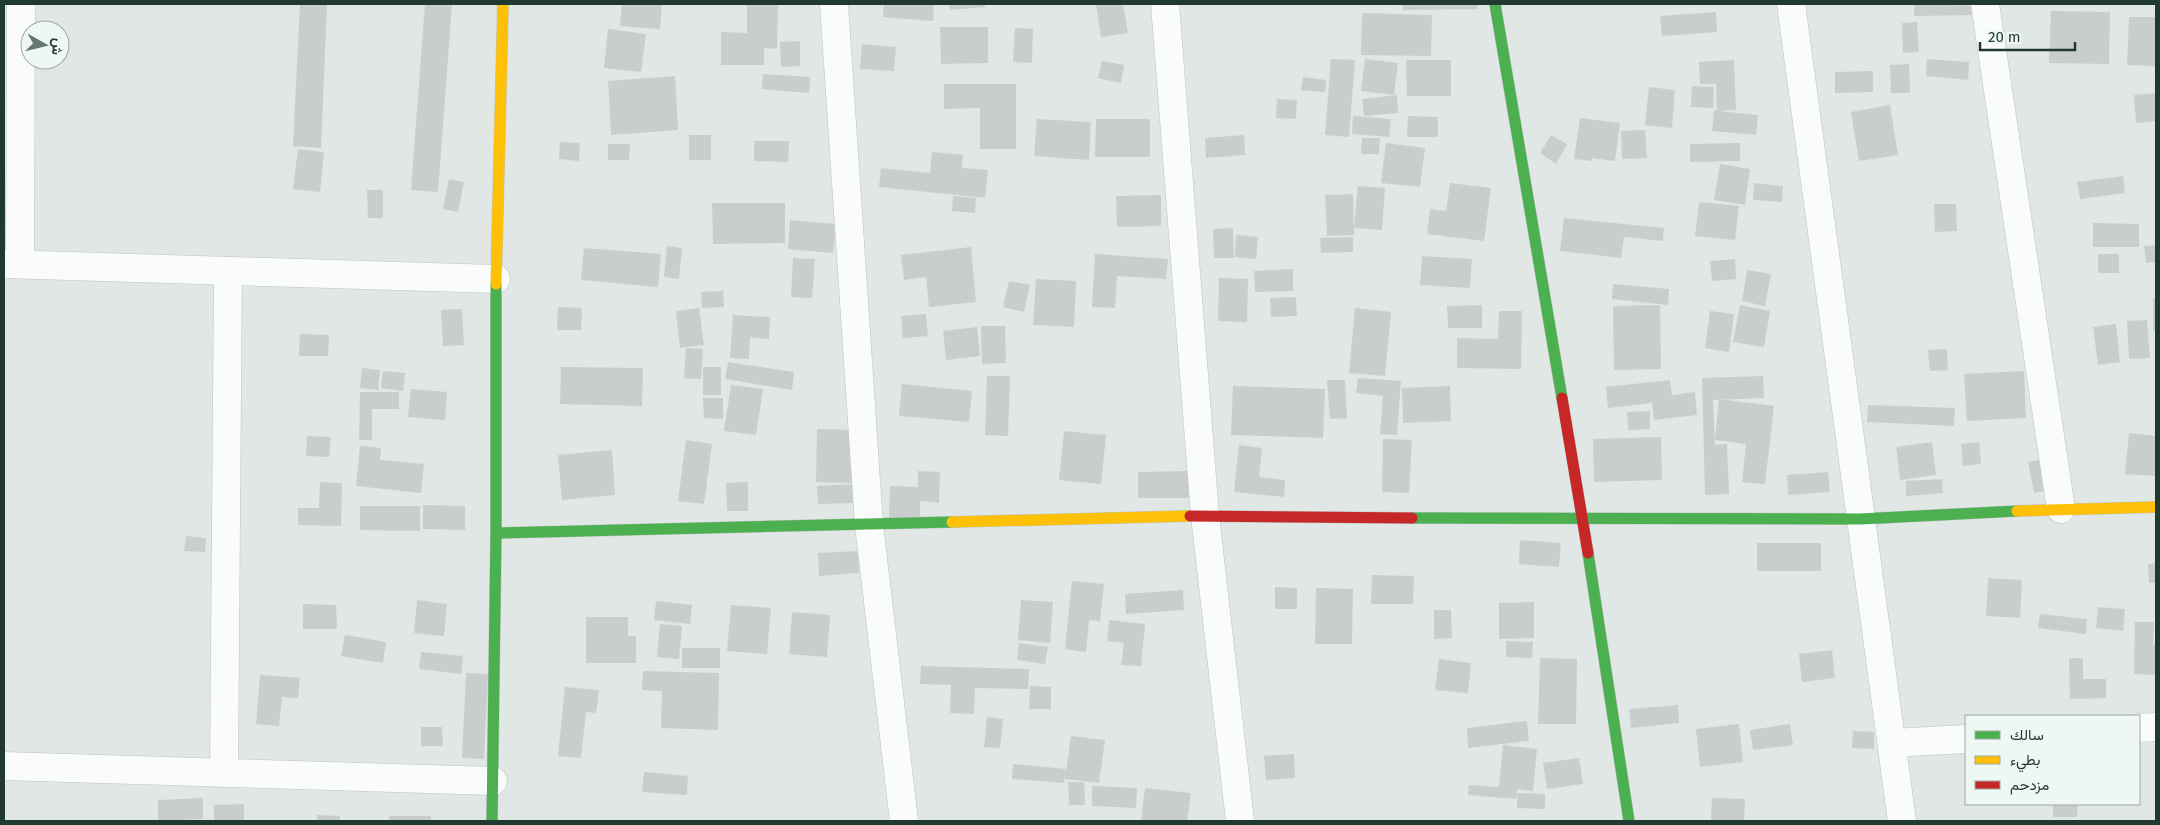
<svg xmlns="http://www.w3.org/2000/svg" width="2160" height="825" font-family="'Fira Sans',Vazirmatn,sans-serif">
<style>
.building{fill:#c9cecc}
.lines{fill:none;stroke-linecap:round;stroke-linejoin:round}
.street-casing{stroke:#bec4c1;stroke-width:29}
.fast-casing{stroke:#bec5c2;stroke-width:12}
.slow-casing{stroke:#bec5c2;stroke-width:12}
.jam-casing{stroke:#bec5c2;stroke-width:12}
.street{stroke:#fafbfb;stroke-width:28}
.fast{stroke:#4caf50;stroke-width:11}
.slow{stroke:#ffc107;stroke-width:11}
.jam{stroke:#c62828;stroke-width:11}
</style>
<rect width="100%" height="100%" fill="#e1e7e4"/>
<path class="building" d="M300 4H327L321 148 293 146Z
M425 4H452L438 192 411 190Z
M622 4H662L660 29 620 26Z
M747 4H778L777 49 764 48V65H721V32L747 33Z
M884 4H934L933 21 883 17Z
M949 4H985V7L950 10Z
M1096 4H1123L1128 33 1101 37Z
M1403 4H1478V9L1403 10Z
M1914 4 1976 6V15L1914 16Z
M2051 11 2110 12 2109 64 2049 63Z
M1716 12 1717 32 1662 36 1660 16Z
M1362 13 1432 15 1431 56 1361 55Z
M2129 17H2156V66L2127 65Z
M1917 22 1919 52 1903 53 1902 23Z
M940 27H988V63L941 64Z
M1015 28 1033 29 1032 63 1013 62Z
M608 29 646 34 641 72 604 68Z
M800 41V66L781 67 780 42Z
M862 44 896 47 894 71 860 69Z
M1331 59 1355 60 1349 137 1325 135Z
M1365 59 1398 63 1394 95 1361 91Z
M1927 59 1969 62 1968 80 1926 76Z
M1406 60H1451V96H1407Z
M1734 60 1736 110 1718 111 1758 115 1756 135 1712 131 1714 110 1717 111 1716 84H1700L1699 62Z
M1102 61 1124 65 1121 83 1098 78Z
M1909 64 1910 93H1891L1890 65Z
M1873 71V92L1835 93V72Z
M763 74 810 77 809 93 762 89Z
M675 76 678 130 611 135 608 81Z
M1303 77 1326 80 1325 92 1301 90Z
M944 84H1016V149H980V108L944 109Z
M1692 86 1714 87 1713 108 1691 107Z
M1649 87 1675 90 1672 128 1645 125Z
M2156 93V121L2136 123 2134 95Z
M1397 95 1398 113 1364 116 1362 99Z
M1277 99 1297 100 1296 119 1276 118Z
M1890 105 1898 155 1859 161 1851 112Z
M1353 116 1391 119 1389 137 1352 134Z
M1408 116 1438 117V137H1407Z
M1580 118 1620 123 1615 161 1592 158V161L1574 159Z
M1037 119 1091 122 1089 160 1034 156Z
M1096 119H1150V157H1095Z
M1645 130 1647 158 1622 159 1621 131Z
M689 135H711V160H689Z
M1244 135 1245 155 1206 158 1205 138Z
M1551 135 1567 144 1556 164 1540 153Z
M1362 138H1380L1379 154H1361Z
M754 141H789L788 162 754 161Z
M560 142 580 143 579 161 559 159Z
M1386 143 1425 148 1420 187 1381 183Z
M1740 143V161L1690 162V144Z
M608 144H630L629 160H608Z
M298 149 324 152 320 192 293 189Z
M932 152 963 155 962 168 988 170 985 198 879 187 881 168 930 173Z
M1720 164 1750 169 1745 205 1714 200Z
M2123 176 2125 193 2080 199 2077 182Z
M449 179 464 182 458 212 443 209Z
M1450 183 1491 188 1484 241 1427 234 1430 209 1446 211Z
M1754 183 1783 186 1782 202 1753 200Z
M1358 186 1385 188 1382 230 1354 228Z
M367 190H383V218H368Z
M1353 194 1354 235 1327 236 1325 195Z
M1161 195V226L1117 227 1116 196Z
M953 196 976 198 975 213 952 211Z
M1699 202 1739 206 1735 240 1695 236Z
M712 203H785V243L713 244Z
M1934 204H1956L1957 231 1935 232Z
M1564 218 1664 228 1663 241 1624 237 1621 258 1560 251Z
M790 220 836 224 833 253 788 249Z
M2093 223 2139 224V247H2093Z
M1233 228 1234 258H1214L1213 229Z
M1236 235 1258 237 1256 259 1235 257Z
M1353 237V252L1321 253 1320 238Z
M2156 245V262L2146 263 2144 246Z
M667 246 682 248 679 279 664 277Z
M971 247 976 302 929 307 926 277 904 280 901 255Z
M584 248 661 254 658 287 581 280Z
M1095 254 1168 259 1166 279 1117 276 1115 308 1092 307Z
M2098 254H2119V273H2098Z
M1422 256 1472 259 1470 288 1420 285Z
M793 258 815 259 812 298 791 297Z
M1735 259 1736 279 1712 281 1710 261Z
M1293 269V291L1255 292 1254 271Z
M1747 270 1771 274 1765 306 1742 301Z
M1219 278 1248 279 1247 322 1218 321Z
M1036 279 1076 281 1074 327 1033 325Z
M1009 281 1030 285 1024 312 1003 307Z
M1613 284 1669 289 1668 305 1612 299Z
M723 291 724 307 702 308 701 292Z
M1296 297 1297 316 1271 317 1270 298Z
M2153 298H2156V331H2153Z
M1482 305V328H1448L1447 306Z
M1660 305 1661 369 1614 370 1613 306Z
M1740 305 1770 311 1764 347 1733 342Z
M558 307 582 308 581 330H557Z
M699 308 704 345 680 348 676 311Z
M1355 308 1391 312 1385 376 1349 373Z
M462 309 464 345 443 346 441 310Z
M1499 311H1522L1521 369 1457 368V338L1498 339Z
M1710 311 1734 314 1729 352 1705 348Z
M926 314 928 336 903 338 901 316Z
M733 315 770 317 769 339 750 337 749 359 730 358Z
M2147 320 2150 358 2129 359 2127 321Z
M2116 324 2120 362 2098 365 2093 327Z
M981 326H1005L1006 363 982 364Z
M977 327 980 356 946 360 943 331Z
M300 334 329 335 328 356H299Z
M686 348 703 349 701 379 684 378Z
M1947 349 1948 370 1930 371 1928 350Z
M728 362 794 372 792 390 725 379Z
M561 367 643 368 642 406 560 404Z
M703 367H721V395H703Z
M362 368 380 370 378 390 360 388Z
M383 371 405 373 403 391 381 388Z
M2024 371 2026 418 1967 421 1964 374Z
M987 376H1010L1008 436 985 435Z
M1763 376 1764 398 1713 400 1715 445 1727 444 1729 494 1705 495 1702 378Z
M1358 378 1401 381 1397 435 1380 434 1383 396 1356 393Z
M1327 380H1345L1347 418 1330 419Z
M1670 380 1672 395 1695 392 1697 415 1654 420 1652 403 1608 408 1606 387Z
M902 384 972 391 969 422 899 416Z
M731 385 763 389 756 435 724 431Z
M1233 386 1325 389 1323 438 1231 435Z
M1450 386 1451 421 1403 423 1402 388Z
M411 389 447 392 445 420 408 417Z
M360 392H399V409H372V440H359Z
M703 398H723V419L704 418Z
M1719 399 1774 406 1765 484 1742 482 1746 444 1715 440Z
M1868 405 1955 408 1954 426 1867 422Z
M1650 411V429L1628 430 1627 412Z
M817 429 854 430 852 483 816 482Z
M1064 431 1106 435 1101 484 1059 480Z
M2129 433 2156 436V476L2125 474Z
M307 436 331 437 329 457 306 456Z
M1661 437 1662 480 1594 482 1593 439Z
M1383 439 1412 440 1409 493 1382 492Z
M686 440 712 444 704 504 678 501Z
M1932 442 1936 475 1900 480 1896 447Z
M1979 442 1981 464 1963 466 1961 444Z
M1239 445 1262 448 1259 477 1285 480 1284 497 1234 492Z
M360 446 381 448 380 460 424 464 421 493 356 486Z
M612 450 615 495 562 500 558 455Z
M2054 457 2060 488 2034 493 2028 462Z
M918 471 940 472 939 503 920 501V519L889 518 890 486 918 487Z
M1189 471V498H1138V472Z
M1828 472 1830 492 1788 495 1787 475Z
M1942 479 1943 493 1906 496V481Z
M320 482 342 483 341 526 298 525V508H319Z
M748 482V511H727L726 483Z
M855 484 856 503 818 504 817 486Z
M423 505 465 506V530L423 529Z
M360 506H420V531L360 530Z
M186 536 206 538 205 552 184 551Z
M1520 540 1561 543 1559 567 1519 564Z
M1757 543H1821V571H1757Z
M858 551 859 573 819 576 818 553Z
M2156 563V582L2149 583 2148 564Z
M1372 575 1414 576 1413 604H1371Z
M1988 578 2022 580 2020 618 1986 616Z
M1072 581 1104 584 1100 621 1089 620 1086 652 1065 649Z
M1275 587 1297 588V609H1275Z
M1316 588 1353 589 1352 644H1315Z
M1183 590 1184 610 1126 614 1125 594Z
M417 600 447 604 444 636 414 633Z
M1021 600 1053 602 1050 643 1018 640Z
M656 601 692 605 690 624 654 620Z
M1534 602V638L1499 639V603Z
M303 604 336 605 337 629H303Z
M731 605 771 608 767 654 727 651Z
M2098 607 2125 609 2123 631 2096 628Z
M1434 610H1451L1452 638 1434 639Z
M792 612 830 615 827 657 789 654Z
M2040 614 2087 619 2086 634 2038 628Z
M586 617H628V636H636V663H586Z
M1109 620 1145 624 1141 666 1121 665 1124 643 1107 641Z
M2135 622H2154L2153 645H2156V675L2134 674Z
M660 624 682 626 679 659 657 657Z
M345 635 386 642 383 663 341 656Z
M1506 641 1533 642 1532 658 1506 657Z
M1019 643 1048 647 1045 664 1017 660Z
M682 648H720V668H682Z
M1832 650 1835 678 1802 682 1799 654Z
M421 652 463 656 461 674 419 669Z
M1540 658 1577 659 1576 724H1538Z
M2069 658H2083V679H2106V698L2070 699Z
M1439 659 1471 663 1468 693 1435 690Z
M921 666 1029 669 1028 689 975 688 974 714 950 713 951 685 920 684Z
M643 671 719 673 718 730 661 728 662 691 642 690Z
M466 673 488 674 484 759 462 758Z
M260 675 300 678 298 698 282 697 279 726 256 724Z
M1030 686 1051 687V709H1029Z
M565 687 599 690 596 713 586 712 581 758 558 756Z
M1678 705 1679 723 1631 728 1629 709Z
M987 717 1003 719 1000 748 984 747Z
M1527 721 1529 741 1468 748 1467 728Z
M1739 724 1743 762 1700 767 1696 729Z
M1790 724 1793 745 1753 750 1750 730Z
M421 727H442L443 746H421Z
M1853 731 1874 732V749L1852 748Z
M1071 736 1105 740 1099 783 1065 779Z
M1503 745 1537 749 1533 791 1517 789 1516 799 1468 795 1469 785 1499 787Z
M1294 754 1295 778 1266 780 1264 756Z
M1579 758 1583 784 1547 789 1543 763Z
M1013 764 1066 769 1064 783 1012 779Z
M644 772 688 776 687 795 642 792Z
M1068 782H1084L1085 805H1069Z
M1092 786 1137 788 1136 808 1092 806Z
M1145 788 1191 793 1187 821H1141Z
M1517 793 1545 794V809L1517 808Z
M203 798V819L158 821V800Z
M1712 798 1745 799 1744 821H1711Z
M244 804V821H214V805Z
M2053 804H2078L2077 817H2053Z
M317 815 340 816 339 821H317Z
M389 816H431V821H389Z"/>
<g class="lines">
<g class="street-casing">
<path id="street" d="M834 4 869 525 904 821
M1165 4 1205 516 1240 821
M1791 4 1902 821
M1985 4 2061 509
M4 264 496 279
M20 264 21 4
M2139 728 2156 727
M1892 743 1966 739
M4 766 493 781
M224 773 228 271"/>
</g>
<g class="fast-casing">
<path id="fast" d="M1495 4 1562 398
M1412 518 1860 519 2017 511
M496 533 952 522
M1588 553 1629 821
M492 821 496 533V284"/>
</g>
<g class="slow-casing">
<path id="slow" d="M496 284 503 4
M2017 511 2156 507
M952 522 1190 516"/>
</g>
<g class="jam-casing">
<path id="jam" d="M1562 398 1588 553
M1190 516 1412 518"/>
</g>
<use href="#street" class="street"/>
<use href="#fast" class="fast"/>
<use href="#slow" class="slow"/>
<use href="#jam" class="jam"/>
</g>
<rect width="2160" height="825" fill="none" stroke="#203a32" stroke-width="10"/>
<rect x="1965" y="715" width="175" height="90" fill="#eff7f2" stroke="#9caba5"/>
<rect x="1975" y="731" width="25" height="8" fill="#4caf50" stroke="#9caba5"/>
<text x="2010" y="740" font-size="15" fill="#203a32">سالك</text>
<rect x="1975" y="756" width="25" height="8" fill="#ffc107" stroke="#9caba5"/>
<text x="2010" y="765" font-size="15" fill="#203a32">بطيء</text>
<rect x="1975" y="781" width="25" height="8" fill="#c62828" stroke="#9caba5"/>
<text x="2010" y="790" font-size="15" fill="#203a32">مزدحم</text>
<g transform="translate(45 45) rotate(98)"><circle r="24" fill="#eff7f2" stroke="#9caba5"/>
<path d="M0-4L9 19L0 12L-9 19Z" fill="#647770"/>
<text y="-8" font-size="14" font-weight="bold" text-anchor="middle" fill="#203a32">ش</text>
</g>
<path d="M1980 42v8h95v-8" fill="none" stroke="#203a32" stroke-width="2.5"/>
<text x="1988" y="42" font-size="15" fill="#203a32" stroke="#eff7f2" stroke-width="4" paint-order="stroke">20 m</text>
</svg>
